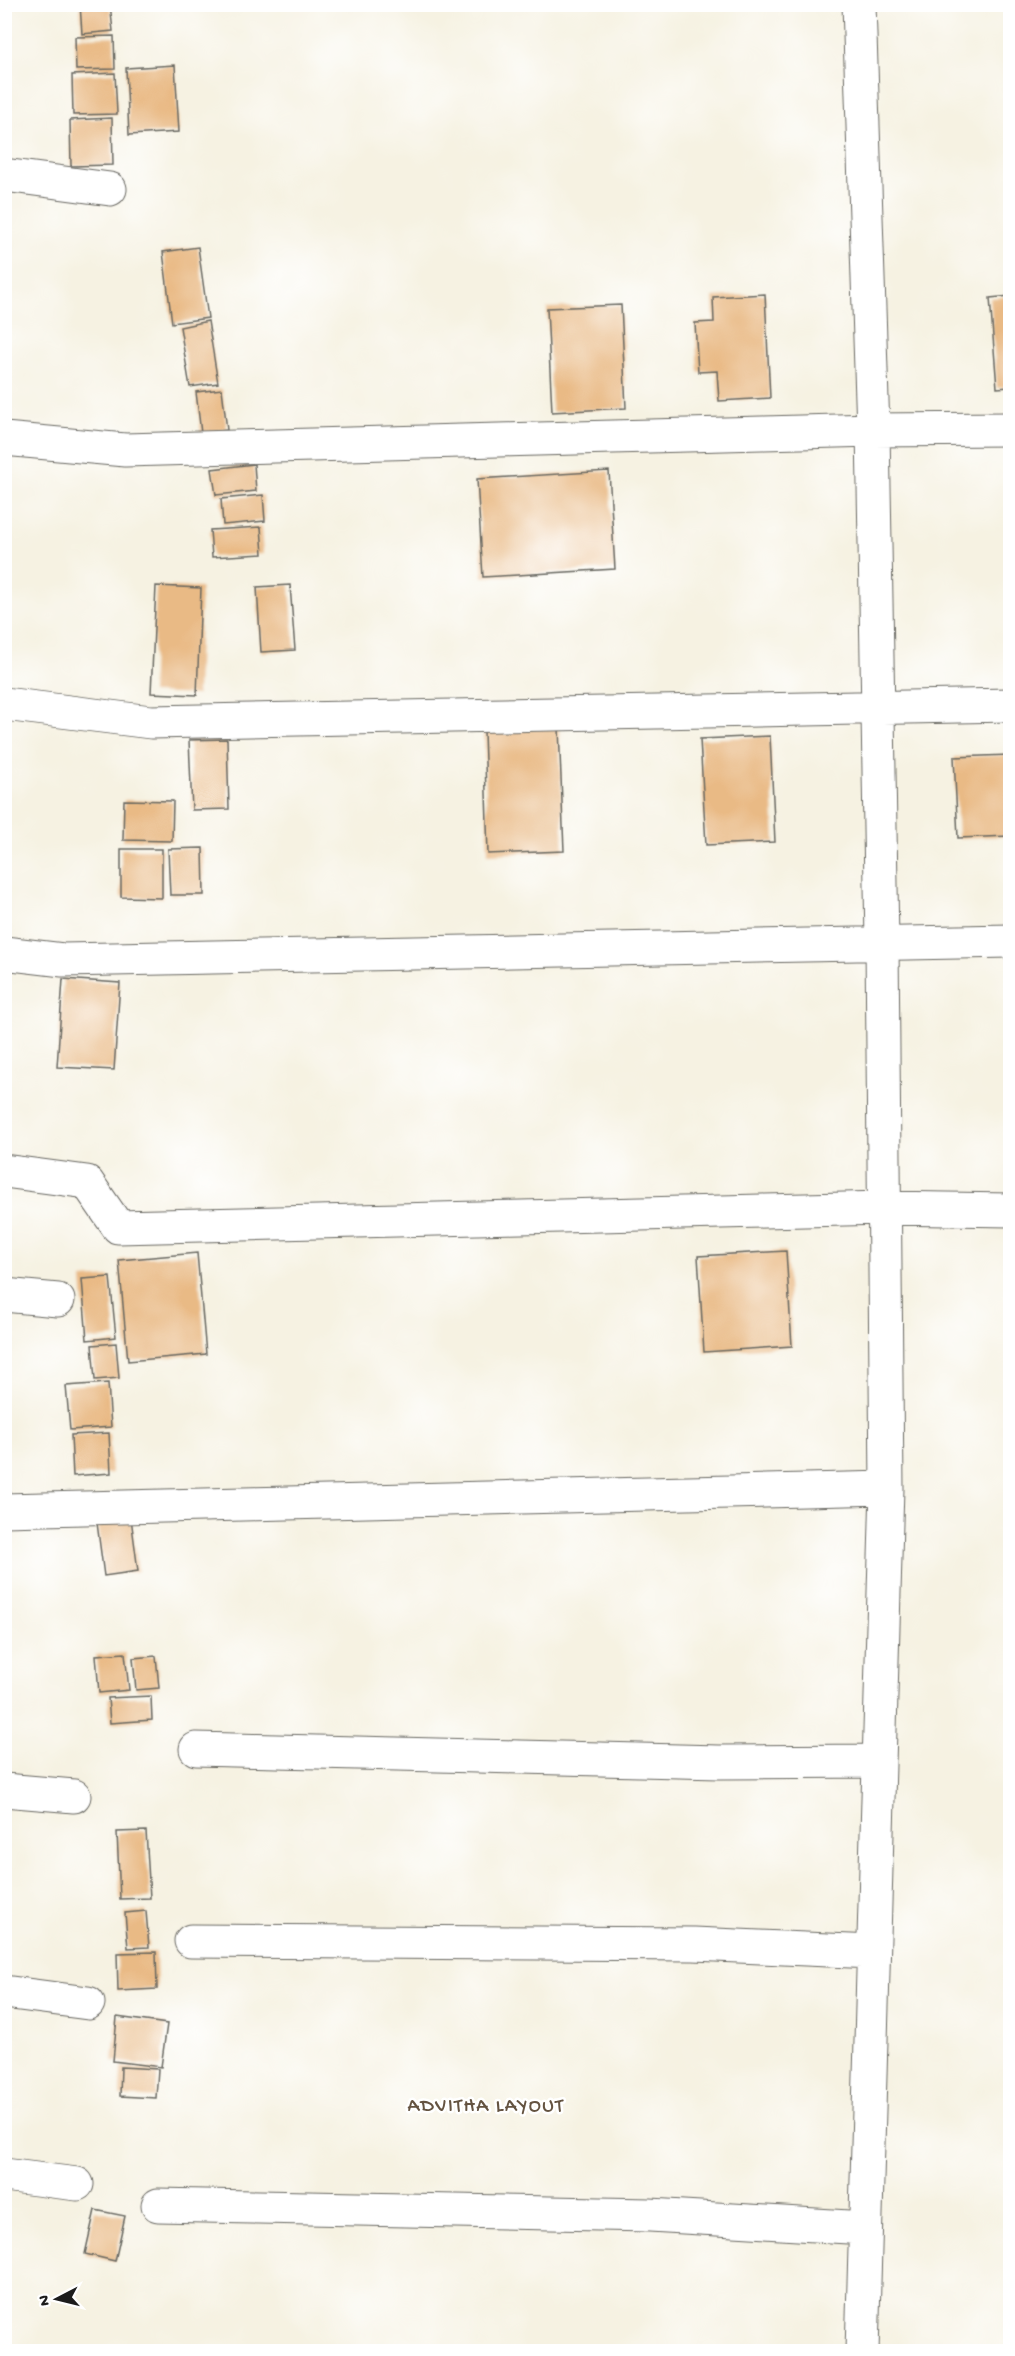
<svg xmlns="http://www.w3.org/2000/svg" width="1015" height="2356" font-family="'Gochi Hand',sans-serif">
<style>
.building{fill:#e9ba85}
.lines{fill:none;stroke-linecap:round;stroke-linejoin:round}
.street-casing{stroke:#686761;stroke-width:35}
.street{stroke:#fff;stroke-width:33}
.labels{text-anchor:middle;stroke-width:5;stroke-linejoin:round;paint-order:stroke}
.quarter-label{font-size:20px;letter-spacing:1.5px;fill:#645341;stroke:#fff}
</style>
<rect width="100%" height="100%" fill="#fff"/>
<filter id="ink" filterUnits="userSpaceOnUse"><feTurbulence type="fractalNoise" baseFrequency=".0167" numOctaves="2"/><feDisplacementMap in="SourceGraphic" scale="12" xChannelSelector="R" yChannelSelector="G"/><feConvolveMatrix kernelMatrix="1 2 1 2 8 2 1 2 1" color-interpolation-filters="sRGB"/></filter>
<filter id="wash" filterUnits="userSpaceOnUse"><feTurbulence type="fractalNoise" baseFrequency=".008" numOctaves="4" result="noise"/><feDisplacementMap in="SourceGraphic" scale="24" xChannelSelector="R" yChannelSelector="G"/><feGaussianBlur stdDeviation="1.35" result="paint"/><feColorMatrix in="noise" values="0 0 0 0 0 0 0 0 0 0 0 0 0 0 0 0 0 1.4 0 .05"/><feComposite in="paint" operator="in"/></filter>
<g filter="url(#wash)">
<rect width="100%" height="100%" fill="#f6f2e2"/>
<g id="blocks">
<path class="building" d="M80 4H110L113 31 82 34Z
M114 36 115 69 76 70 75 37Z
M175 65 179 132 129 135 126 68Z
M115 73 117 114 73 115 72 75Z
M112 118 113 165 71 166 70 120Z
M198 247 208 318 172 323 163 252Z
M765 294 770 398 719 401 717 371 698 372 695 323 714 322 713 297Z
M1010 296V387L997 388 990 298Z
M621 305 626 408 552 412 547 308Z
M208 321 218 383 190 387 180 327Z
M222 389 227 430 201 433 196 392Z
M254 464 256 491 216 495 212 469Z
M609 471 615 569 483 577 477 479Z
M263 495 265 521 223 525 221 499Z
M261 527 263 554 212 557 210 530Z
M290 585 295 650 261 652 257 587Z
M156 586 201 588 197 695 151 693Z
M559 728 564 851 488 854 484 731Z
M770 736 775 842 706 845 700 739Z
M227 739 229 809 192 810 189 740Z
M1010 755V836L958 838 954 757Z
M124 800 173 801 172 841 123 840Z
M203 848 204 895H170L168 849Z
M121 849H162V898L121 897Z
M63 979 120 983 114 1070 57 1067Z
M786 1251 792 1346 704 1352 698 1256Z
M197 1253 206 1354 128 1361 119 1260Z
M110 1277 116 1337 87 1340 82 1279Z
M116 1343 119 1378 95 1380 92 1345Z
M108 1383 111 1427 70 1430 66 1386Z
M109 1433 111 1473 73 1476 71 1435Z
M131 1518 138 1571 104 1576 97 1523Z
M125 1653 129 1690 99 1693 96 1655Z
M156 1656 159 1688 136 1690 133 1658Z
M151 1696 152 1720 110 1723 108 1698Z
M146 1831 150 1898 120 1899 117 1832Z
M146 1911 149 1947 128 1948 125 1913Z
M156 1952 157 1989 118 1991 117 1953Z
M117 2017 167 2024 161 2067 113 2061Z
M121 2067 158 2069 156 2098 120 2096Z
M95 2210 125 2216 115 2261 85 2254Z"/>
</g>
</g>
<g filter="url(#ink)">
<use href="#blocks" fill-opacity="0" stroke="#686761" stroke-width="1.5"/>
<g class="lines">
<g class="street-casing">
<path id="street" d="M859 4 873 430 882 942 887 1488 862 2352
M4 175 110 189
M4 439 125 450 873 430 1010 429
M4 704 151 722 1010 705
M4 953 63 960 1010 941
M4 1171 87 1182 118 1227 884 1208 1010 1210
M4 1295 58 1300
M4 1510 887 1488
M196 1749 719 1762 879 1761
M4 1790 74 1796
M191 1941 694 1944 873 1952
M4 1992 88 2003
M4 2175 77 2184
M158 2205 650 2215 865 2228"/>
</g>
<use href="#street" class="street"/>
</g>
</g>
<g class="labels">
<g class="quarter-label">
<text x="486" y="2111">ADVITHA LAYOUT</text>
</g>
</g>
<rect width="1015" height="2356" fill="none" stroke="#fff" stroke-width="24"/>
<g transform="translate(57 2299) rotate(263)" stroke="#ffffff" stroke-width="4.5" paint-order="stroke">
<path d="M0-4.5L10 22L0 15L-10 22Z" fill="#1c1c1c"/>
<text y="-9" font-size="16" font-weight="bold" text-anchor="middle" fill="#1c1c1c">N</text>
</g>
</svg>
